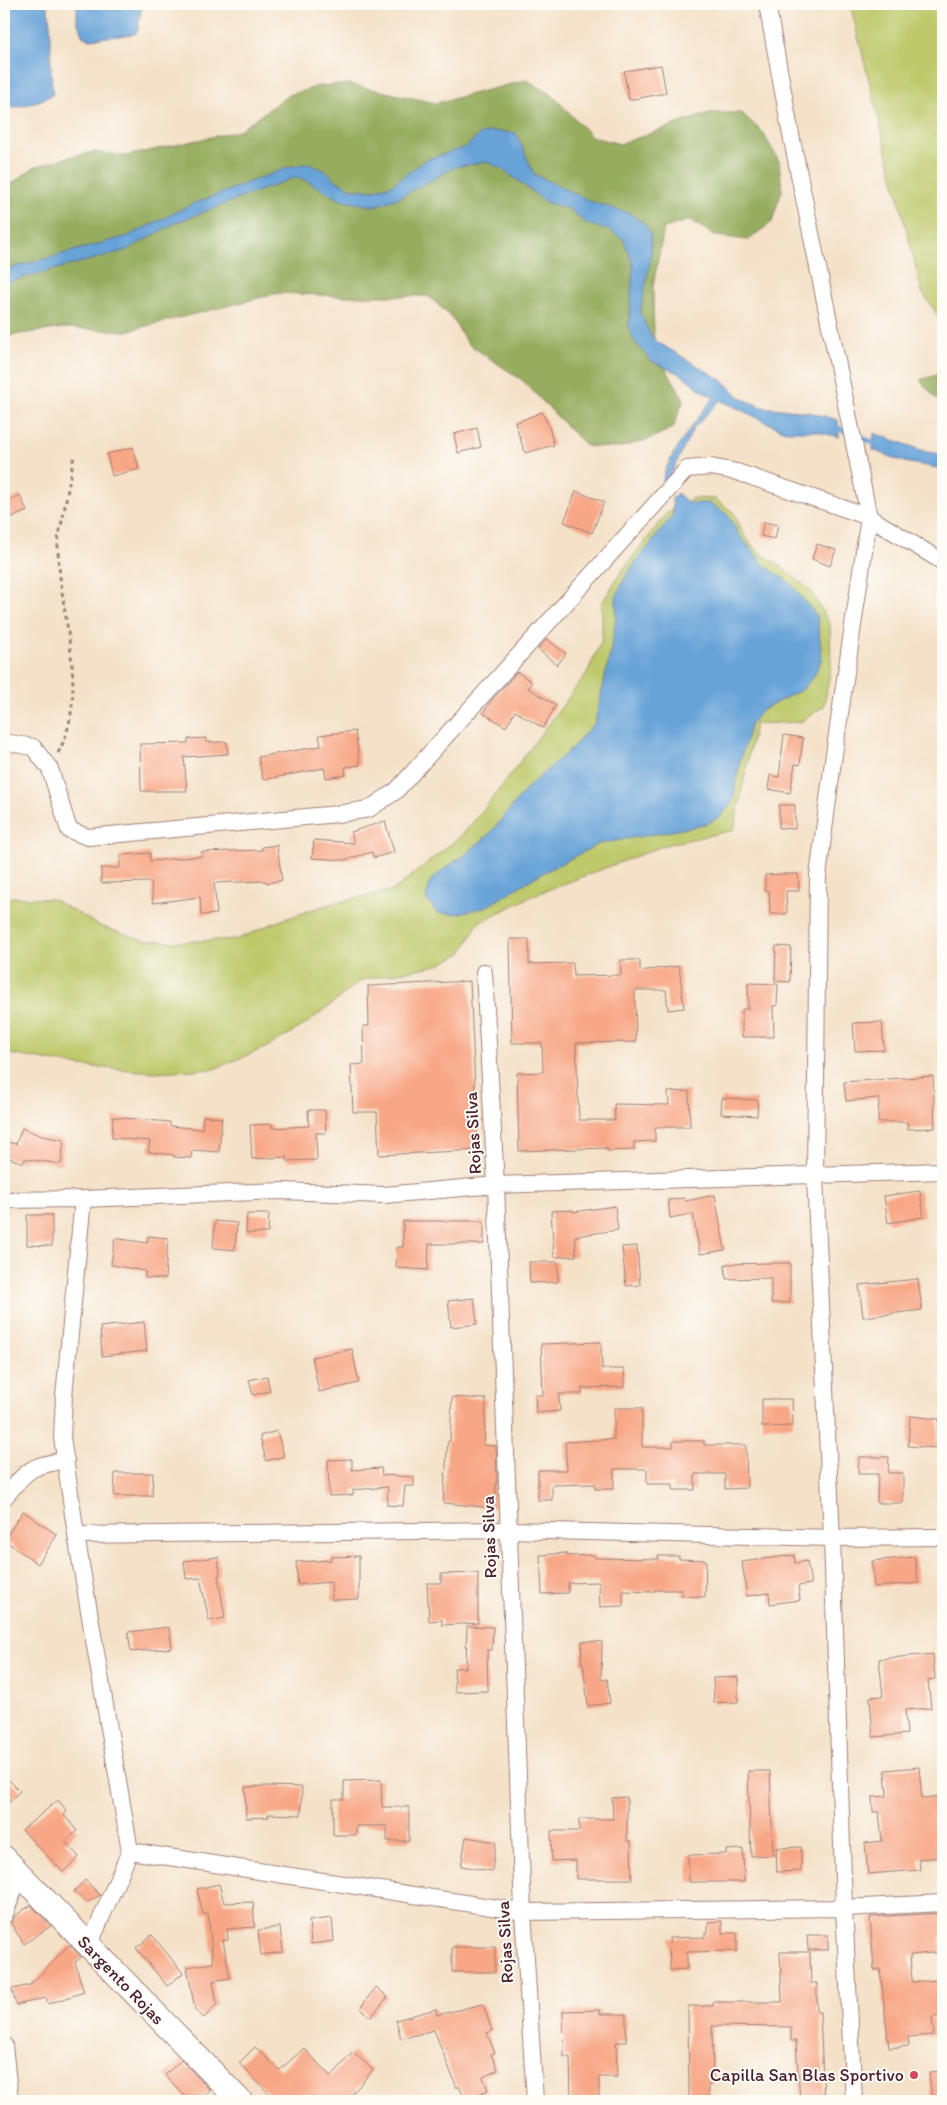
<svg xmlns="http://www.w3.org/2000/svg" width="947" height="2105" font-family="Itim,sans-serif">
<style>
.green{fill:#bdc96b;stroke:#84744b}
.forest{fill:#96ad5f;stroke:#706645}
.water{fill:#67a3d8;stroke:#586182}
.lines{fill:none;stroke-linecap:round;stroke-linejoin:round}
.stream{stroke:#67a3d8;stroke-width:5.5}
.building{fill:#f8a786}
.street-casing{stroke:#9f8079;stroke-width:18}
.secondary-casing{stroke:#9f8079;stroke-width:26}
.path{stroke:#9f8079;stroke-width:3;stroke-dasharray:4 4;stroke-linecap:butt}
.street{stroke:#fff;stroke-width:16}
.secondary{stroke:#fff;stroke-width:24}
.poi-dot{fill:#d1495b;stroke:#fdfcf7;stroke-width:2}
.labels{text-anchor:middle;stroke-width:4;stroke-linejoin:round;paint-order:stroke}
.street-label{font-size:18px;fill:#4a1f2b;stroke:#fdfcf7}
.poi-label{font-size:18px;fill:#4a1f2b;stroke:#fdfcf7;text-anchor:end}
</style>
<rect width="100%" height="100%" fill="#fdfcf7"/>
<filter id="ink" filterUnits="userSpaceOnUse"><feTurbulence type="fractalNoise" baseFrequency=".02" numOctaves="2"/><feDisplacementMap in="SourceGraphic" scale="10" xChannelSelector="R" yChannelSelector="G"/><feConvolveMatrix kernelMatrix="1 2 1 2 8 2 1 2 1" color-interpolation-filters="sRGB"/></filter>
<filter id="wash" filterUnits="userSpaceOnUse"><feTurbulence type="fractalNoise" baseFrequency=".0096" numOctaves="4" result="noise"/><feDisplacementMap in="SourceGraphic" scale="20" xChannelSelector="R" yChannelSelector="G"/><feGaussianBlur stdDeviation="1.12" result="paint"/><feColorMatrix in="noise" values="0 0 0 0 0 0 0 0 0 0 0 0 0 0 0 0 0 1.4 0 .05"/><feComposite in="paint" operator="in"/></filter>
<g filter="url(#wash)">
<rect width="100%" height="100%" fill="#f4e1c7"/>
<path class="green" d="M850 4H943V323L922 292Z
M693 498 715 499 734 513 744 535 758 552 778 564 810 590 830 624 831 666 824 706 801 722 755 724 734 830 665 845 532 896 478 923 462 953 438 965 362 980 306 1024 267 1047 214 1069 154 1072 81 1066 4 1053V900L12 897 52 899 102 927 145 940 177 942 238 939 276 922 329 904 394 890 463 834 492 799 587 673 602 639V603L621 572 668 512Z"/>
<path class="forest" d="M527 80 552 95 592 137 620 144 709 113H742L763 133 779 161 782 190 772 222 748 240 716 236 690 220 664 228 653 286 654 349 684 399 673 428 647 440 617 448 586 446 522 380 467 343 451 316 428 296H339L279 293 126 331 65 328 4 336V189L35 167 64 158 94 152 126 156 238 131 289 95 319 86 348 84 436 103Z
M943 373V407L920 380Z"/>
<path class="water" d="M4 4H47C54 33 48 64 53 94 38 103 21 107 4 108Z
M80 4H142L138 29 135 34 91 39 83 37 77 21V6Z
M491 131 516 133 534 174 592 202 629 213 645 224 651 235V257L640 313 650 334 657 342 722 380 741 398 762 407 809 412 838 420 839 437 815 431H785L720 400 693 429 670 476 663 485C658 468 702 412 714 397L705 393 682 375 651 361 634 341 629 328 633 264 623 239 609 230 587 224 568 208 547 203 504 170 487 162 455 167 398 198 374 206 343 201 303 179 293 178 175 223 127 250 4 283V270L128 236 190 205 289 167 309 163 327 172 337 181 353 189 374 190 392 185 425 160 466 147 479 135Z
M874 433 927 452 943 454V469L904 462 873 450Z
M677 493 689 503H710L728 515 740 536 765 566 789 582 817 616 821 648V661L814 676 803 689 762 710 751 724 740 761 733 801 720 817 704 825 599 844 535 877 486 907 456 914 437 913 426 899 430 881 448 866 466 854 491 832 528 787 575 745 595 722 609 659 616 618V597L626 575 672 516 673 512 672 498Z"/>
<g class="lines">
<path class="stream" d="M832 428H838L879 445"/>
</g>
<g id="blocks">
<path class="building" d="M661 65 666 93 629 100 624 71Z
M542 412 548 424 554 445 525 453 515 423Z
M477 428 481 447 458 453 454 434Z
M133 447 139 469 112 476 107 454Z
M576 491 604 502 592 533 564 522Z
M20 495 27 511 13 517 6 502Z
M764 522 778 525 775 539 761 536Z
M817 544 836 550 830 566 812 559Z
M547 639 566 654 557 665 538 649Z
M517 672 532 682 528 688 556 705 543 728 515 711 506 727 483 713 491 701Z
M355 731 360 765 345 767 346 775 326 778 324 768 263 780 258 757 321 746 319 735Z
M784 735 803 738 800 765 795 764 790 793 768 789 770 775 779 777Z
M206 738V742H227L228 754 184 757 187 791H141L140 744 188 743V739Z
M779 805H795V829L779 828Z
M385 821 394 852 374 858 372 852 345 860 312 858 314 840 354 843 351 832Z
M277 845 282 880 267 883 266 881 214 883 217 914 201 915 200 897 153 903 151 882 101 883V868H120V855L150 853V861L202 856 201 852 262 850V847Z
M781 874H798L799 891H786L787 914H770L769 891H765V875Z
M510 939H529V964L573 963 574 976 621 975 620 960H640V971L679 966 684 1008 668 1010 666 990H635L636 1042 576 1043 579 1120H615L614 1104 669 1105 668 1092 689 1091 690 1127H655V1141L634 1142V1150L607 1151V1148L519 1151 517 1073 543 1072 542 1043H512Z
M776 946 791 947 790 982 775 981Z
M470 981 478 1150 379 1155 377 1112H353L351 1065 364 1064 363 1026H369L368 986Z
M748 983 778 984 777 1006H773L774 1037H742V1009H748Z
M882 1022 884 1050 855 1051 853 1023Z
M933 1076 935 1128 908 1129 907 1122H878L879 1098 846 1101 844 1082Z
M722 1098 758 1100 757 1116 721 1114Z
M308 1110H325L326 1133H316L317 1160 287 1161V1157L252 1159 250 1125 272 1124V1128L309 1126Z
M203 1116 222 1118 219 1152 192 1150 191 1158 174 1157V1155L148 1152 150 1141 112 1138 113 1117 170 1122V1126L202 1129Z
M22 1128 42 1136 64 1140 61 1164 25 1159 23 1163 4 1156V1141L16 1144Z
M920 1191 924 1217 888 1223 884 1196Z
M715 1195 725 1250 700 1254 693 1214 670 1218 668 1200 684 1198 685 1201Z
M615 1206 618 1230 575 1236 576 1256 554 1257 551 1211 573 1210V1212Z
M247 1214H269L268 1233H246Z
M27 1215H52V1246L27 1245Z
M215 1221 237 1223 235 1250 213 1248Z
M403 1221H484V1244H429L428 1270 396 1268 397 1247H403Z
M148 1236 168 1238 165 1279 145 1278V1271L111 1265 115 1238 147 1243Z
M637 1246 640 1285 626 1286 622 1247Z
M529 1262H558V1282L530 1283Z
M771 1263H790V1303H771V1278L726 1279 725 1264Z
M918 1279 922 1310 863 1317 859 1285Z
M474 1298 477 1324 451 1327 448 1301Z
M144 1322 147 1351 102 1356 100 1327Z
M601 1342 602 1369H624V1387L582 1388V1394H559L560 1411 536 1413 535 1395H543L541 1344Z
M352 1349 359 1383 319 1392 312 1357Z
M267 1376 270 1391 253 1395 249 1380Z
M452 1397 486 1399 484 1445 496 1446 497 1476 494 1508 443 1503 448 1441H450Z
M762 1399H792L793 1426 762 1427Z
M614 1408H642V1447H673V1441H704V1445H746L747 1488 725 1489V1474H695V1490H673V1484H647V1469H614V1489H595V1484L552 1485V1500H538V1470H567L565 1442 614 1439Z
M910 1416 939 1419 936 1448 908 1446Z
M277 1431 284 1456 266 1461 260 1436Z
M859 1457H889L888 1473H903V1503H877L878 1474H858Z
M352 1459V1470L381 1468 382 1475 414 1477V1486H405L403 1506 387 1505 388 1487 353 1490V1495L329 1496 328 1460Z
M115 1473H153L152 1496H114Z
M23 1511 57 1535 38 1564 4 1540Z
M566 1553 567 1556 594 1555 595 1558 658 1559V1556H679V1559L706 1560 705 1597 682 1596V1590H654V1592L623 1591V1606L600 1607 599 1582 568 1583V1593L542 1594 540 1555Z
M794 1555 795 1563 807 1561 811 1584 798 1586 800 1600 770 1604 769 1593 747 1596 742 1562Z
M359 1556V1599L332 1600 331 1582 298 1585 296 1562 331 1560 330 1557Z
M218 1557 220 1575 218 1576 225 1618 209 1621 200 1578 186 1579 184 1561Z
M915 1557 918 1583 874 1587 872 1561Z
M478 1573V1623L442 1625V1620L429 1621 427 1583H441V1574Z
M467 1626 493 1627 492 1650H487L488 1691 455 1692 454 1668H466Z
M169 1627 172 1648 131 1652 128 1632Z
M582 1641 602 1642 601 1680 607 1679 610 1703 588 1706 583 1663H581Z
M933 1654 935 1679 928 1680 931 1708 905 1710 907 1734 873 1737 870 1697 883 1696 879 1659Z
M738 1677V1702L714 1703 713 1678Z
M919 1767 922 1798 943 1796V1857L919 1859 920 1870 868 1874 865 1843 882 1841 879 1812H873L872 1797 887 1796 885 1770Z
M748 1771H770L773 1855 751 1856Z
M4 1775 20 1791 4 1808Z
M381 1780 382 1807H409V1841H387V1826H356V1835H333V1799H344V1781Z
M267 1786 302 1787 301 1815 268 1814 269 1817 246 1818 245 1787Z
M627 1797V1841H631L632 1879H576V1860L552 1861 551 1831H579V1819H613L612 1798Z
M58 1800 67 1811 64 1815 77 1831 65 1842 79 1857 63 1872 22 1830Z
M466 1837 496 1842 492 1871 461 1866Z
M801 1847V1871L777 1872 776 1848Z
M743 1849 744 1882H689L688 1855 726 1854V1850Z
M85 1880 100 1895 87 1903 74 1891Z
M219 1884 224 1903 253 1902 255 1927 227 1929 228 1940H223L230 1978 213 1981 217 2004 204 2018 195 2010 187 1967 213 1963 208 1913 203 1914 197 1889Z
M31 1905 51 1926 24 1944 11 1924 15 1916Z
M943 1913V1934H940L942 1952 910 1955 912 1982 938 1980 941 2016 932 2017 934 2035 908 2037 909 2046 889 2048 880 1969 874 1970 870 1917Z
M332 1918 334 1941 311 1944 309 1921Z
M722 1921V1933H737V1951L687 1952V1969L670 1970 669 1938 705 1937V1933H708V1922Z
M280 1927 283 1952 261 1955 258 1930Z
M152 1935 183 1973 167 1986 136 1948Z
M807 1935H828V1950H808Z
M69 1945 81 1957 75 1963 84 1992 48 2004 46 1998 16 2005 12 1989 30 1985Z
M452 1947H495V1972H452Z
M780 1952H810L811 1983H817V2012H820L824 2101H800L796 2041H791V2027L712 2026 713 2084H709V2100H689L688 2006H713V2002H782Z
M376 1987 388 1997 371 2017 360 2008Z
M483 2004 492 2031 487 2033 495 2053 491 2054 498 2070 483 2077 488 2090 465 2100 459 2086 457 2088 434 2030 401 2039 396 2020 436 2009 437 2015Z
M600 2010V2014H626V2042H616L617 2077H599V2101H571L570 2057H564L563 2011Z
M255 2047 280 2070 304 2048 331 2077 353 2052 373 2070 346 2101H276L239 2063Z
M181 2060 210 2090 198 2101H189L165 2075Z
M943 2071V2101H932L929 2072Z"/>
</g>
</g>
<g filter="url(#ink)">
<use href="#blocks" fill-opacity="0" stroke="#9f8079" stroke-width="1"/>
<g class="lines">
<g class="street-casing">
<path id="street" d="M767 4 791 135 869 517 833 761 818 876 815 1177 832 1538 844 1908 854 2101
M4 742 33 747 50 769 69 830 88 837 338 814 369 809 396 791 687 469 711 467 737 472 869 517 943 562
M484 972 496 1185 523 1912 535 2101
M83 1199 64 1396 62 1437 76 1535 130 1851 89 1946
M4 1200 83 1199 282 1191 384 1195 496 1185 943 1171
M4 1498C28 1470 28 1466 66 1460
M76 1535 509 1530 832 1538 943 1537
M130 1851 523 1912 844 1908 943 1903
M4 1916 19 1876
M4 2045 10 2101"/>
</g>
<g class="secondary-casing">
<path id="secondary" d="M4 1858 240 2101"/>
</g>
<path class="path" d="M58 753C92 691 57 609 58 542 59 532 62 522 64 512 67 493 71 474 74 455"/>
<use href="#street" class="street"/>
<use href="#secondary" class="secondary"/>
</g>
</g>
<circle class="poi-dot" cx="914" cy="2075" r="5"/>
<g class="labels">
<g class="street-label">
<text transform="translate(473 1133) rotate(-93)" y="6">Rojas Silva</text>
<text transform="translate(489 1537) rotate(-92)" y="6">Rojas Silva</text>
<text transform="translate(505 1942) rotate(-93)" y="6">Rojas Silva</text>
<text transform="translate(121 1980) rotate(46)" y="6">Sargento Rojas</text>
</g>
<g class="poi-label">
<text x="904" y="2081">Capilla San Blas Sportivo</text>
</g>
</g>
<rect width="947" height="2105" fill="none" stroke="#fdfcf7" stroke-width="20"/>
</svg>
